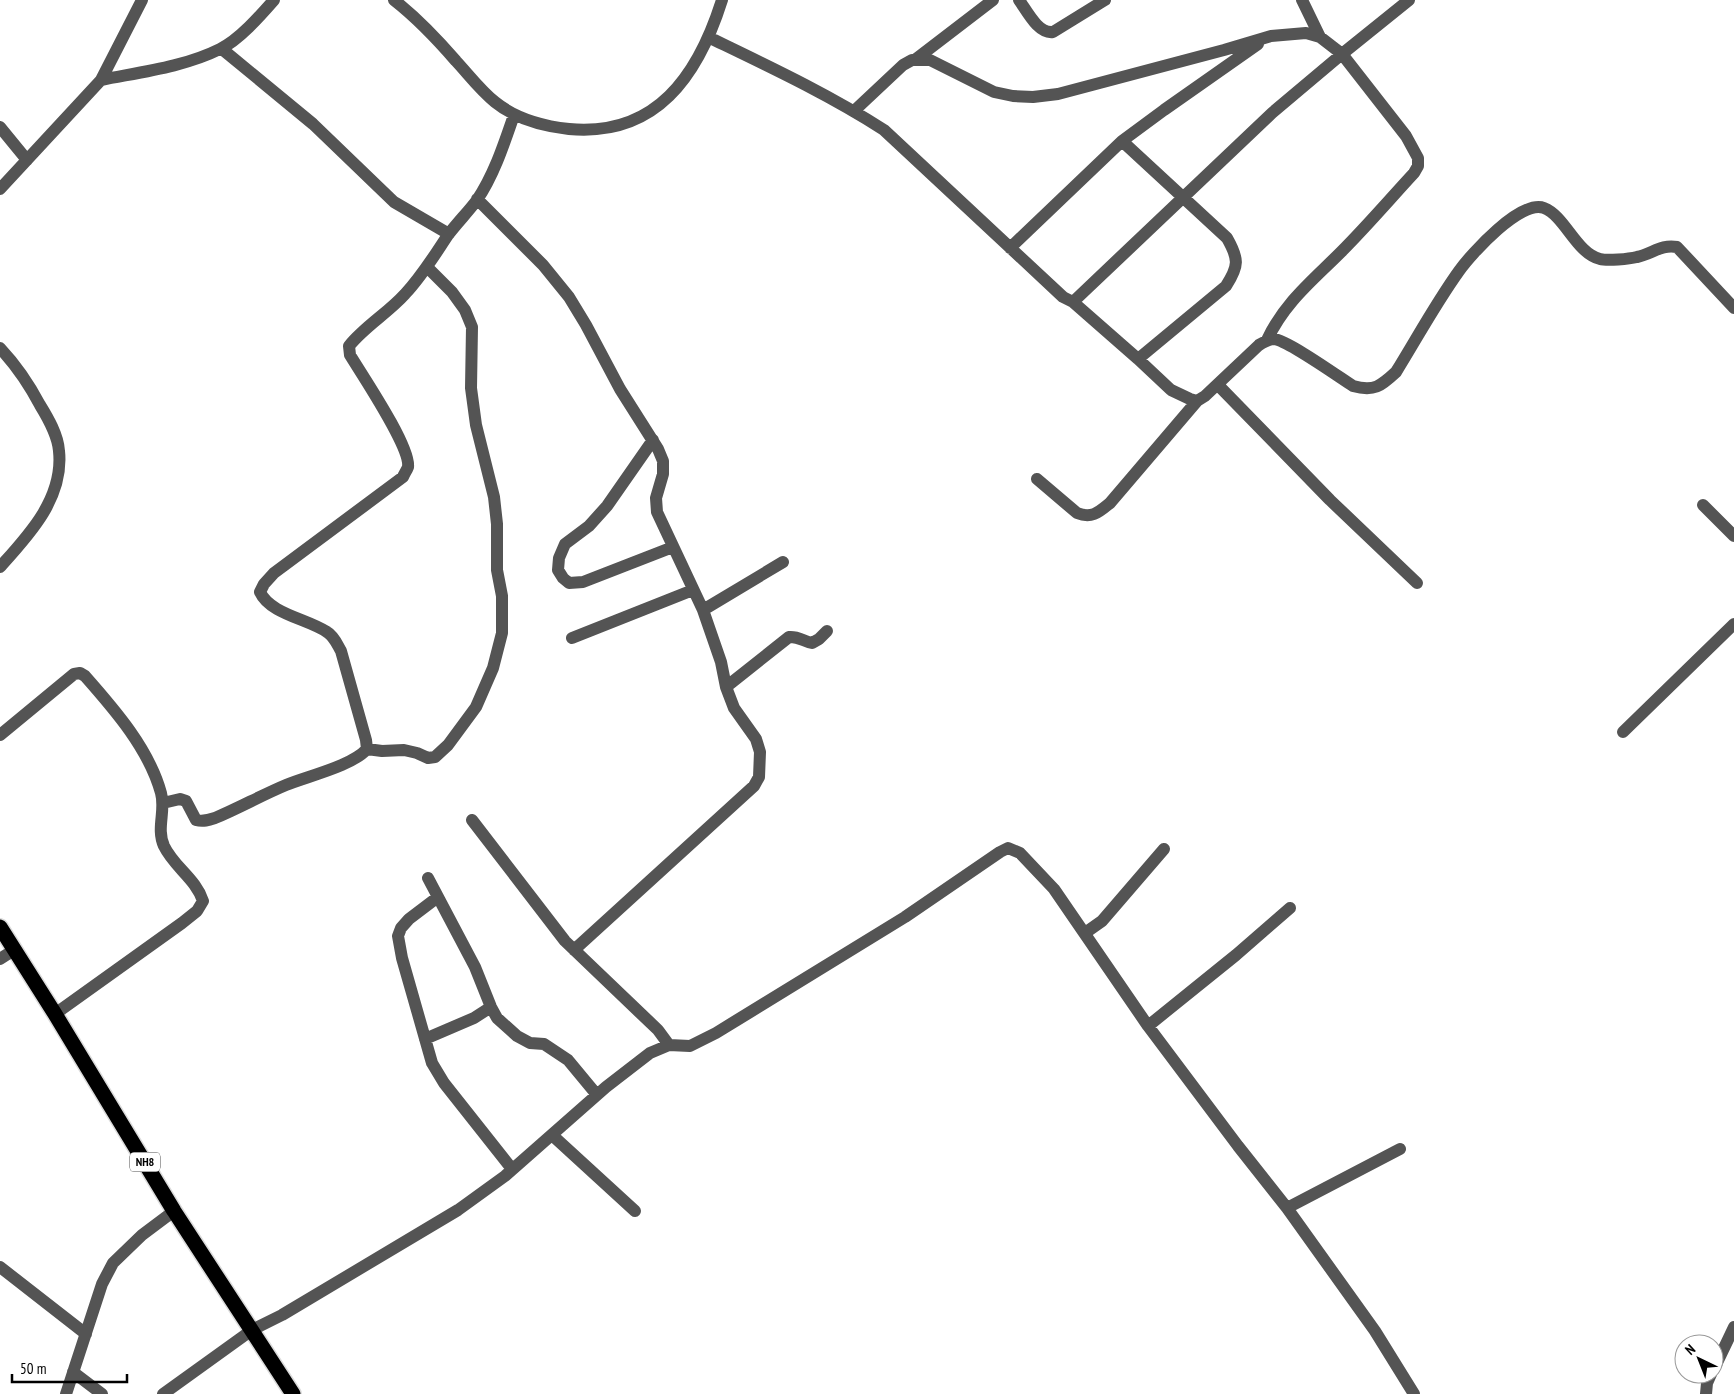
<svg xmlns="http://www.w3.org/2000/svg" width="1734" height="1394" font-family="'PT Sans Narrow',sans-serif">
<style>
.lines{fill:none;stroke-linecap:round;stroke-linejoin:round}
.highway-casing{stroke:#dbdbdb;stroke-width:18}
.minor{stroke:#545454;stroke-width:12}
.highway{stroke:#000;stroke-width:15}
.labels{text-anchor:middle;stroke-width:4;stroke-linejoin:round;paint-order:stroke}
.shield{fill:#fff;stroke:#4c4c4c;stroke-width:1}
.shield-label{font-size:12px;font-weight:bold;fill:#000}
</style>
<rect width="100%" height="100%" fill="#fff"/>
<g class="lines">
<g class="highway-casing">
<path id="highway" d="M0 927 55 1014 174 1211 293 1394"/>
</g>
<path class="minor" d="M394 0C417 18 437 39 456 61 469 75 480 90 495 102 516 119 542 126 569 129 656 137 698 76 722 0
M1019 0C1027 11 1038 34 1053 32L1105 0
M1302 0 1320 37
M708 37C768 66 828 94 884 130L1063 297 1073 302 1138 359 1171 390 1190 399 1197 401 1205 396 1259 345C1264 342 1269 339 1274 339 1287 340 1339 377 1353 386 1374 392 1381 386 1396 372 1417 338 1436 303 1459 271 1471 254 1521 199 1544 208 1565 216 1576 253 1600 259 1607 261 1629 259 1637 257 1652 254 1661 244 1677 247L1734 308
M222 49 313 124 394 202 449 234
M916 59 993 0
M101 80C141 72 184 67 220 49 239 40 260 16 274 0
M854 111 903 65 912 60H930L994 92 1013 96 1033 97 1058 94 1224 50 1271 36 1306 33 1320 37 1342 54 1272 113 1073 302
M0 127 27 160
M1122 141 1227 238C1239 259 1239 266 1226 286L1138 359
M0 189 101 80 142 0
M477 199 543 265 569 297 586 325 620 389 658 449 663 461V474L656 498 657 512 703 610 721 662 726 687 734 708 756 739 760 752 759 777 754 786 574 950
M1010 248 1122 141 1164 110 1258 44
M1267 340C1285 302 1312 281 1341 252 1366 227 1390 199 1414 173L1418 166V158L1406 136 1342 54 1409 0
M0 348C16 365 29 384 40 405 48 418 58 435 59 451 64 498 29 535 0 567
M1218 385 1330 500 1417 583
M653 440 607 506 589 526 565 544 559 558 558 570 563 578 569 583 583 582 673 547
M1037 479 1077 513C1092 519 1099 512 1110 503L1197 401
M1703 505 1734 536
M703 610 783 562
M572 638 693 590
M726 687 789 637C798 636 803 641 812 643L819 639 827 631
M1623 732 1734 624
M0 735 74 674 80 673 85 676C115 710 149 749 161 793 166 811 156 828 164 846 174 867 196 879 203 901L197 911 182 923 55 1014
M367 749 382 751 404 750 417 753 428 758 435 757 448 745 476 707 493 668 502 633V596L497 570V524L494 497 476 425 471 388 472 327 465 310 452 292 428 268
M163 803 180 799 186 801 196 820C203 822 209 820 215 818 239 808 262 795 286 785 308 776 352 766 367 749L366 740 341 651C337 644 334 636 327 632 308 619 270 614 260 592L264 584 274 573 403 477C404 474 407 470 408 467 411 447 362 375 350 355L349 346C365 326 388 313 405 294 422 276 434 256 448 235 457 223 468 212 477 200 494 175 504 144 514 115
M472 820 565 941 658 1030 669 1045
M428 878 475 967 491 1007 497 1018 517 1036 530 1043 544 1044 568 1060 597 1095
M438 897 409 919 401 928 398 936 402 958 432 1063 444 1083 512 1169
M1085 933 1102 921 1164 849
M0 959 14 950
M1148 1026 1236 955 1290 908
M425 1039 474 1018 491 1007
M552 1135 635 1211
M1400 1149 1287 1208 1375 1331 1414 1394
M0 1267 86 1334
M1714 1369 1734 1327
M73 1372 102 1394
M66 1394 102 1284 113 1263 142 1235 174 1211
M163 1394 252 1330 282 1315 458 1210 505 1176 606 1087 650 1053 669 1045 690 1046 716 1033 905 917 1000 852 1008 848 1020 853 1054 889 1148 1026 1238 1146 1287 1208
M1706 1394 1707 1383 1711 1374"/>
<use href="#highway" class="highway"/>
</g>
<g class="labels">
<rect class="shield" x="130" y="1152.5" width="30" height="19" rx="4"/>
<g class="shield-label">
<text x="145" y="1166">NH8</text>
</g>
</g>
<g transform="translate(1699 1359) rotate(317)"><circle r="24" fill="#ffffff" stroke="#999999"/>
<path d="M0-4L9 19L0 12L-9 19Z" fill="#000000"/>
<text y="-8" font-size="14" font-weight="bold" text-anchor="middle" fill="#000000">N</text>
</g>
<path d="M12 1374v8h115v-8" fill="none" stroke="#000000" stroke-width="2.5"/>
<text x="20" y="1374" font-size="15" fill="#000000" stroke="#ffffff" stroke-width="4" paint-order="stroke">50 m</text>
</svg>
